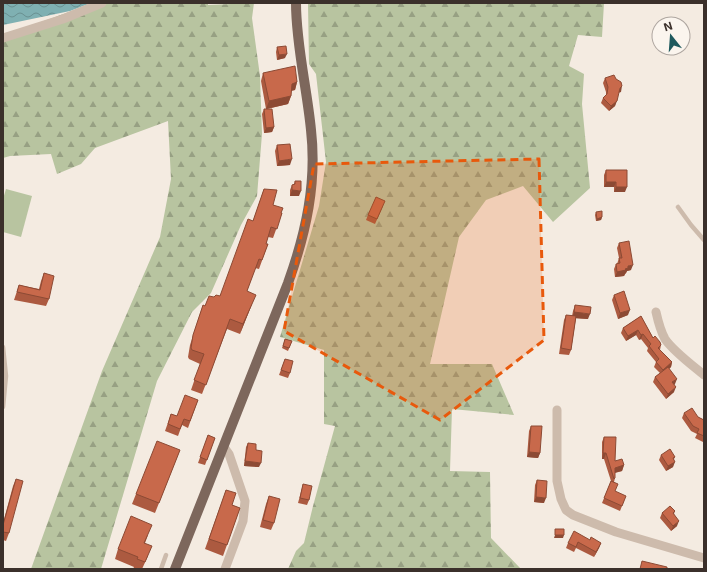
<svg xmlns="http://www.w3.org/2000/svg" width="707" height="572" font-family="Inter,sans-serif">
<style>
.forest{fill:url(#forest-firs)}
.park{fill:#b8c4a0}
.water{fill:url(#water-waves)}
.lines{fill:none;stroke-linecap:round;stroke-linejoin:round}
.lane{stroke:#cdbbac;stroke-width:4.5}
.street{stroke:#cdbbac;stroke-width:9}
.primary{stroke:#7d675c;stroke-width:10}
.wall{fill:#ac5a40}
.shaded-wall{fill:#8c4a34}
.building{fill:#c8694b;stroke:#8c4a34}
.marked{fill:#e8590c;fill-opacity:0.2;stroke:#e8590c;stroke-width:3;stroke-dasharray:8 5;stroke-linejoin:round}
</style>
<defs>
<pattern id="forest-firs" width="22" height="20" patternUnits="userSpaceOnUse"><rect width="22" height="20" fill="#b8c4a0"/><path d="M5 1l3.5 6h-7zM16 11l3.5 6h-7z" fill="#97a083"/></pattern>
<pattern id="water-waves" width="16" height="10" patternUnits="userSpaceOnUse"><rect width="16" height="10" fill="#7fb0b2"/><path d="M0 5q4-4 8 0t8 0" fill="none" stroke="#699091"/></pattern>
</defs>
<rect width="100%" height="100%" fill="#f4ebe1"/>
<path class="forest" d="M94 3H208V5L254 3 252 18 260 76 262 134 257 196 241 225 211 293 192 312 157 381 101 569H31L102 371 160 237 171 179 168 121 95 148 81 164 57 174 51 154 10 156 3 158V34L30 26Z
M308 3H604L602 37 578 35 569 66 584 74 582 104 590 188 553 222 523 186 486 200 459 237 430 364H492L514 415 452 409 450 471 490 472 491 538 521 569H288L296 551 304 543 313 506 335 426 324 424V350L280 337 319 206 326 162 316 74 309 64Z"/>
<path class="park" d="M6 189 32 196 21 237 3 232V199Z"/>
<path class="water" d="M3 3H91L70 11 3 25Z"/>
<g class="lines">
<path class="lane" d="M678 207 691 225 704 240
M3 347 6 376 3 407
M161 569 166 555"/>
<path class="street" d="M3 38 63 19 102 3
M656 312C658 321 660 330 665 339 673 351 692 365 704 375
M557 410V481L561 499 566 510 573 515 616 532 704 558
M224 447 229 454 245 501 243 521 225 569"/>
<path class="primary" d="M175 569 288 283C306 233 317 183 311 130 307 88 296 45 296 3"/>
</g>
<path class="wall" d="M277 47 285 58 277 60 276 52Z
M263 73 297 82 295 90 291 91V96L288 104 267 109 274 127 272 132 264 133 262 114 264 109H266L261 81Z
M605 78 621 92H618L615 106 609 111 601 103 603 98 606 95V92L603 83Z
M277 145 290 165 277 166 275 151Z
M606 170 625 192H614V187H604V175Z
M295 181 299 196H290V190L292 185 294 184Z
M264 189 273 205 281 213H282L273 238 268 237 266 244H268L259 269 255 268 247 291 252 304 240 334 227 329 202 394 191 390 200 364 189 359 188 357 190 345 203 305 205 306 214 297 220 296 253 221Z
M383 206 375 224 366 220 368 215Z
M596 212 602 217 601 220 596 221 595 215Z
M619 243 631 270 627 271 626 273 625 274 624 276 615 277 614 269 616 264H617L619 258 617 248Z
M44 273 49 299 46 306 14 300 19 285 39 289 41 281Z
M614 295 628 315 618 319 612 300Z
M575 305 588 319 576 318 571 350 569 355 559 354 564 320 566 315 572 316 573 311Z
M641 316 653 338 661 345 660 350 672 362 671 367 669 369 675 384 674 385V392L666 399 653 382 655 377 660 373 654 367 656 362 647 351 648 348 641 339 639 340 636 335 626 341 621 333 623 328Z
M285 339 292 341 288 351 282 348Z
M285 359 290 373 288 378 279 375Z
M198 400 188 428 182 425 178 436 165 431 171 414 177 416Z
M684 413 698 417 704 420V440L703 442 695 438 697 434 691 431 682 418Z
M531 426 540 453 538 458 527 457 529 431Z
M208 435 215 438 205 465 198 463Z
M604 437 615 461 624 465 622 471 615 473V478L614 482 615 492 624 501 620 511 602 503 611 481 604 459H602V442Z
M248 443 256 450 259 467 244 466 246 447Z
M180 450 155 513 132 504 136 494Z
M661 455 675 457 674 459 673 467 666 471 659 460Z
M16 479 9 533 6 541 3 540V523L13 486Z
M537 480 544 503 534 502 535 485Z
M303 484 309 500 307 505 298 503Z
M226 490 232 505 240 508 223 556 205 549Z
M269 496 274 523 271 530 260 527 266 504Z
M675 511 674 514 677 526 671 531 660 518 662 513Z
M148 535 145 543 148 556 142 569H133L134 567 115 559 118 549Z
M590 540 601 543 599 548 594 557 576 548 574 552 566 548 568 543Z"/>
<path class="shaded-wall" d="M287 54 285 58 277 60 279 55Z
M297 82 295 90 289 91 292 84Z
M622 86 621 92 618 93 620 88Z
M291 96 288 104 266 109 269 101Z
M617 101 615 106 609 111 611 106Z
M274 127 272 132 264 133 266 128Z
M292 159 290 165 277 166 279 161Z
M606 182H616L614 187H604Z
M616 187H627L625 192H614Z
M292 190 301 191 299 196H290Z
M602 217 601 220 596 221 597 219Z
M633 265 631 270 627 271 626 273 625 274 624 276 615 277 617 272 625 269 628 266Z
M256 295 252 304 240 334 243 324Z
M630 310 628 315 618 319 620 313Z
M574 312 590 314 588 319 572 318Z
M638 330 636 335 626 341 628 336Z
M643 334 641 339 639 340 641 335Z
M672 362 671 367 661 375 663 370Z
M677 379 675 384 670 388 672 382Z
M676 387 674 392 666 399 668 394Z
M529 452 540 453 538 458 527 457Z
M603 453H606L604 459H602Z
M245 461 261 463 259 467 244 466Z
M675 462 673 467 666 471 668 466Z
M624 465 622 471 613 473 615 468Z
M536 497 546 498 544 503 534 502Z
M679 521 677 526 671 531 673 526Z
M555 535H564L563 538H554Z
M601 543 599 548 594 557 596 552Z"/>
<path class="building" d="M286 46 287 54 279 55 277 47Z
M295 66 297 82 292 84 291 96 269 101 263 73Z
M614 75 616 79 621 82 622 86 620 88 617 101 611 106 603 98 607 94 608 87 605 78Z
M264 109H272L274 127 266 128Z
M290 144 292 159 279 161 277 145Z
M606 170H627V187H616V182H606Z
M295 181H301V191L292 190V185L295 184Z
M264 189 277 190 273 205 283 208 281 213H282L277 229 271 227 266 244H268L262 260 259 259 247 291 256 295 243 324 230 319 206 385 194 380 204 354 192 350 191 348 193 335 203 305 205 306 209 296 214 297 216 295 220 296 248 219 253 221Z
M376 197 385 201 377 219 368 215Z
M602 211V217L597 219 596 212Z
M629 241 633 265 628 266V268L625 269 626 270 617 272 616 264 620 263 619 258H622L619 243Z
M44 273 54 276 49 299 17 292 19 285 40 290Z
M624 291 630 310 620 313 614 295Z
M575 305 591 307 590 314 574 312Z
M566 315 576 316 571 350 561 348Z
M641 316 653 338 655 336 660 342 661 345 658 348 672 362 663 370 656 362 659 359 649 346 651 344 643 334 641 335 638 330 628 336 623 328Z
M285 339 292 341 289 348 283 346Z
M285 359 293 361 290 373 281 370Z
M668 367 677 379 672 382 676 387 668 394 655 377Z
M185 395 198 400 190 421 184 419 180 429 168 424 171 414 177 416Z
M692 408 698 417 704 420V436L697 433 699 429 693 426 684 413Z
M531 426H542L540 453 529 452Z
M208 435 215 438 207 460 200 457Z
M604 437H616L615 461 622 459 624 465 615 468V478L614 479 606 453H603Z
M157 441 180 450 159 503 136 494Z
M248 443 256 444V450L262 451 261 463 245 461Z
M670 449 675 457 673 458 675 462 668 466 661 455Z
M16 479 23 481 9 533 3 532V525Z
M537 480 547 481 546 498 536 497Z
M611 481 618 484 615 491 626 496 622 506 604 498Z
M303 484 312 486 309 500 300 498Z
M226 490 236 493 232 505 240 508 227 545 209 539Z
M269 496 280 499 274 523 263 520Z
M670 506 675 511 673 513 679 521 673 526 662 513Z
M131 516 152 525 144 543 152 546 145 562 137 559 138 557 118 549Z
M555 529H564V535H555Z
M574 531 590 540 591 537 601 543 596 552 578 542 576 547 568 543Z
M642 561 667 567V569H640Z"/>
<path class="marked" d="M539 159 544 340 440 420 284 331 314 164Z"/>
<rect width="707" height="572" fill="none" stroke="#3b302b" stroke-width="8"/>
<g transform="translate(671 36) rotate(343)"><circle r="19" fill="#fbf5ee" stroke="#aea6a0"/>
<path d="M0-3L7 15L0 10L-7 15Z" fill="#1f5a5e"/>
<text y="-6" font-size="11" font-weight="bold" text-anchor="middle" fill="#3b302b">N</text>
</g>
</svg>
